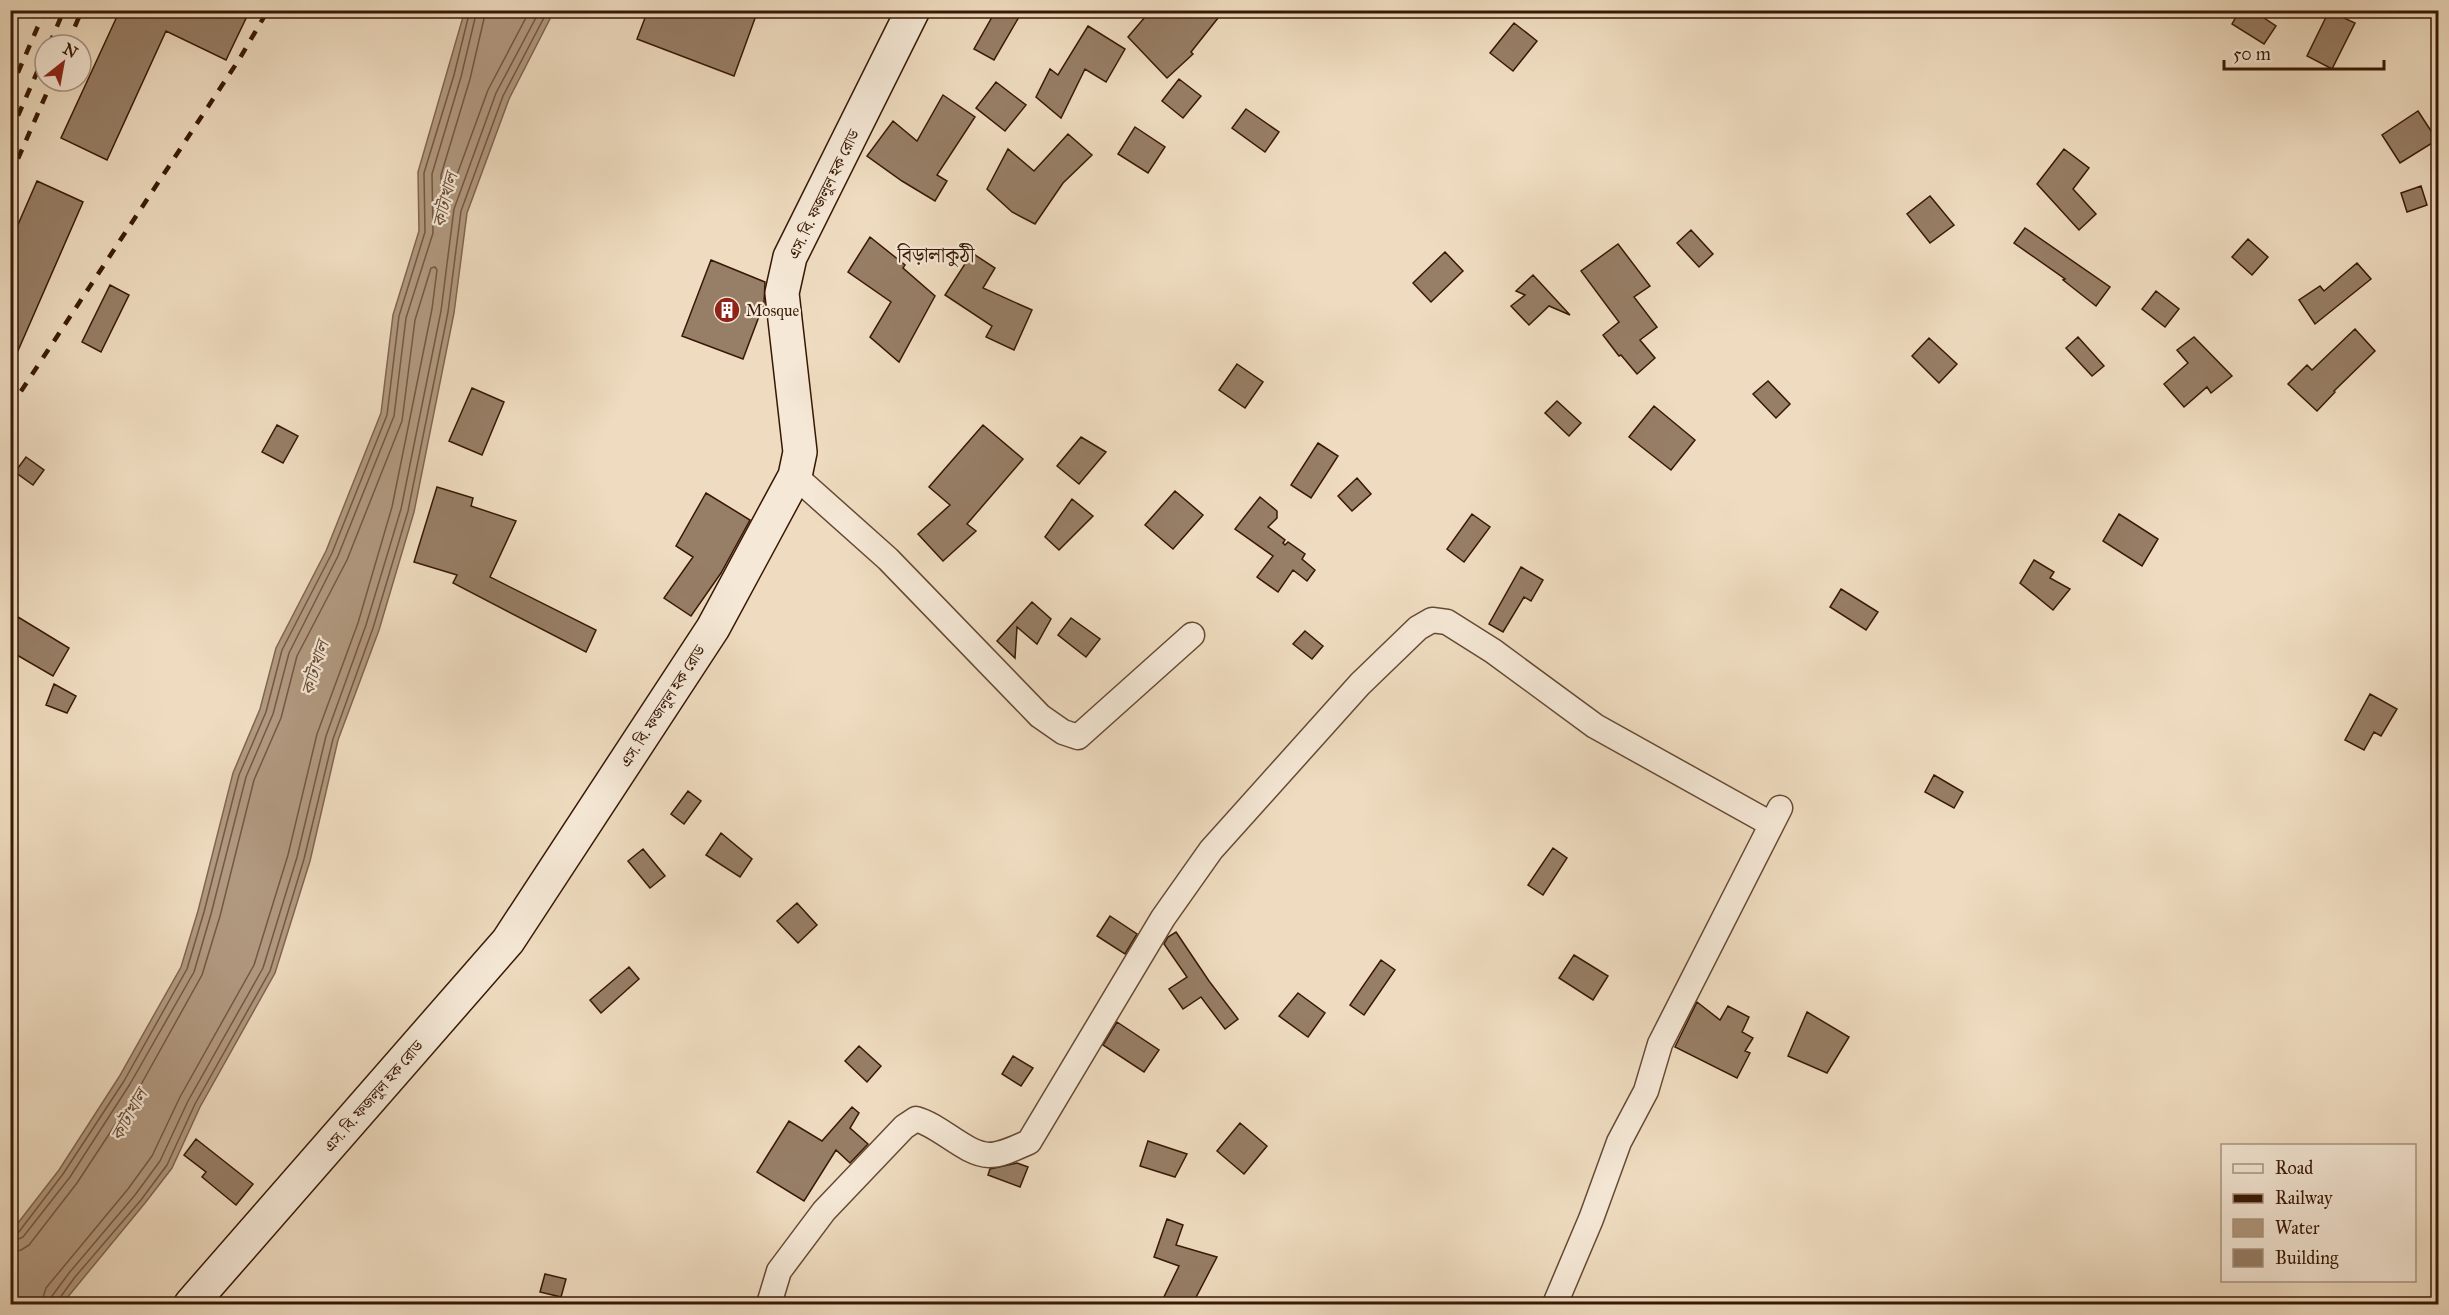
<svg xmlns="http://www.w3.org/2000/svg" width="2449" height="1315" font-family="'IM FELL Great Primer','Noto Serif Bengali',serif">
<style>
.water{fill:#b19980;stroke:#81654f;stroke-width:1.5}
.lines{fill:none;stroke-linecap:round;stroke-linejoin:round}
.shore{stroke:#745842;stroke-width:1.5}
.building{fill:#977e66;stroke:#381805;stroke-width:1.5}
.street-casing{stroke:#664934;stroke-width:27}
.secondary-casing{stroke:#381805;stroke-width:36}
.street{stroke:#f5e8d6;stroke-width:24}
.secondary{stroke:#f5e8d6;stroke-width:33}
.rail{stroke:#381805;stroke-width:4.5;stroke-dasharray:10 10;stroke-linecap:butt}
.labels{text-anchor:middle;stroke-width:4.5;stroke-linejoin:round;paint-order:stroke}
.street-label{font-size:16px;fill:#381805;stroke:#f5e8d6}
.poi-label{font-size:16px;fill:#381805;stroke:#f5e8d6;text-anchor:start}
.water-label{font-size:18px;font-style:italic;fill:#684c36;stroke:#f5e8d6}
.quarter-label{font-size:20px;fill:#381805;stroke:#f5e8d6}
</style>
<rect width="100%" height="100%" fill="#efdcc0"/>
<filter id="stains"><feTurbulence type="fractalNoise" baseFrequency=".00333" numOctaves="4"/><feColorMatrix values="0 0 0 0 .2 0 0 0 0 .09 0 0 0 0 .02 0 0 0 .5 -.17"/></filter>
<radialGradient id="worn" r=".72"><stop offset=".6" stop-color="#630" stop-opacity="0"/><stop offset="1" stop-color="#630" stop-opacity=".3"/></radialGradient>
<path class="water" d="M465 10 554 11 509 99 467 213 454 313 414 512 379 630 338 740 310 861 275 973 200 1107 172 1168 145 1203 62 1304H11V1232L59 1170 119 1077 181 967 198 911 233 773 260 709 276 648 326 551 381 413 393 315 419 231 418 172Z"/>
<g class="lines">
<path class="shore" d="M486 10 470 79 441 175V201L443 204 447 202 488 90 530 10
M10 1235 18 1233 63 1174 124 1081 187 969 204 912 239 775 266 712 282 650 332 553 387 415 399 316 425 232 424 173 454 75 470 10
M10 1243 23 1237 70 1177 130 1084 194 972 211 914 246 777 273 714 289 653 338 556 394 416 406 318 433 233 432 174 461 77 477 10
M10 1252 21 1250 29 1245 77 1183 138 1090 202 975 220 916 254 780 281 718 297 656 347 560 402 421 415 320 431 268 435 267 437 270 432 309 392 507 358 623 317 734 288 855 254 965 180 1097 152 1156 128 1189 46 1288 41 1304
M50 1304 52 1296 69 1273 135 1195 160 1161 188 1101 263 968 297 857 326 736 366 625 401 509 441 311 454 209 496 93 540 10
M57 1304 59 1299 75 1277 141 1200 167 1165 195 1104 270 971 304 859 333 739 373 628 408 511 448 312 461 211 503 96 548 10"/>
</g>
<path class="building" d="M120 10H250L226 60 166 31 107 160 61 138Z
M648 10H758L734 76 637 39Z
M996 10H1023L994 60 974 49Z
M1151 10H1209L1218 18 1191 52 1193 54 1167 78 1128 37Z
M2240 10H2252L2276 26 2264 44 2232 24Z
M2329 11 2355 23 2332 69 2307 56Z
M1514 23 1537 41 1513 71 1490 53Z
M1088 26 1125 49 1106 82 1085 69 1061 118 1036 97 1050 69 1058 75Z
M1179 79 1201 96 1183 118 1162 101Z
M996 82 1026 105 1005 131 976 108Z
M943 95 975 117 937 175 947 181 935 201 902 181 867 156 893 121 917 141Z
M1246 109 1279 132 1265 152 1232 128Z
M2418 111 2437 140 2400 163 2382 135Z
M1135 127 1165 147 1148 173 1118 154Z
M1068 134 1092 155 1063 183 1035 224 1012 212 987 189 1008 149 1034 171Z
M2064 149 2089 168 2073 189 2096 214 2079 230 2037 184Z
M37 181 83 202 10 369V243Z
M2421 186 2427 205 2407 212 2401 193Z
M1930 196 1954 225 1930 243 1907 214Z
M2025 228 2110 287 2096 306 2063 280 2065 279 2014 243Z
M1691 230 1713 254 1699 267 1677 243Z
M870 237 905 265 903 268 935 296 899 362 870 337 891 302 848 272Z
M2248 239 2268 257 2252 275 2232 257Z
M1618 244 1650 286 1634 297 1657 327 1640 340 1655 358 1637 374 1621 355 1619 356 1603 335 1619 322 1581 271Z
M1445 252 1463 271 1431 302 1413 283Z
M972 253 995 268 983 288 1032 310 1014 350 986 337 992 326 945 295Z
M711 260 765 282 764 303 743 359 682 336Z
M2357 263 2371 279 2315 324 2299 300 2320 286 2324 291Z
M1533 275 1570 315 1549 306 1529 325 1511 306 1525 295 1516 291Z
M110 285 129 295 101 352 82 342Z
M2156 291 2179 309 2165 327 2142 309Z
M2355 329 2375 351 2334 391 2335 392 2317 411 2288 384 2307 365 2312 370Z
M2078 337 2104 366 2092 376 2066 348Z
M2194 337 2232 376 2211 393 2207 387 2184 407 2164 384 2188 363 2177 350Z
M1929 338 1957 364 1939 383 1912 356Z
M1237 364 1263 382 1245 408 1219 390Z
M1768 381 1790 404 1776 418 1753 394Z
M472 388 504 402 482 455 449 441Z
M1557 401 1581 423 1569 436 1545 413Z
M1654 406 1695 440 1671 470 1629 437Z
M277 425 298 436 283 463 262 452Z
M983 425 1023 459 967 524 976 531 943 561 918 534 950 505 929 487Z
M1081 437 1106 452 1079 484 1057 466Z
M1318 443 1338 456 1311 498 1291 485Z
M26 457 44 470 33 485 15 472Z
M1357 478 1371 494 1352 511 1338 496Z
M437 487 473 498 471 506 516 521 490 577 596 630 586 652 453 583 457 575 414 562Z
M1175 491 1203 515 1173 549 1145 525Z
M706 493 750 520 721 573 691 616 664 598 693 557 676 546Z
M1260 497 1277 511V518L1268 527 1285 540 1283 543 1285 545 1288 542 1305 554 1302 559 1315 570 1307 581 1293 570 1278 592 1257 577 1273 556 1235 529Z
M1072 499 1093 516 1059 550 1045 537Z
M1472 514 1490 527 1464 562 1447 549Z
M2119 514 2158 539 2142 566 2103 541Z
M2034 560 2054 572 2050 578 2070 589 2053 610 2020 583Z
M1521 567 1543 580 1531 601 1524 597 1503 632 1489 624Z
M1841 589 1878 612 1866 630 1830 607Z
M1032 602 1051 619 1037 644 1017 627 1015 658 997 641Z
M18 617 69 648 53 676 10 651V629Z
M1071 618 1100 639 1086 657 1058 635Z
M1305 631 1323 646 1312 659 1293 644Z
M54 684 76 696 67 713 46 705Z
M2370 694 2397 709 2381 736 2374 732 2364 750 2345 740Z
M1934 775 1963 792 1954 808 1925 792Z
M688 791 701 801 684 824 671 814Z
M721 833 752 859 740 877 706 855Z
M1553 848 1567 858 1543 895 1528 885Z
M643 849 665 876 650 888 628 861Z
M797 903 817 925 798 943 777 921Z
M1110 916 1137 934 1125 954 1097 936Z
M1176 932 1209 981 1238 1019 1225 1029 1201 997 1183 1009 1169 989 1187 977 1164 944 1168 937Z
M1574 955 1608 976 1593 1000 1559 978Z
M1381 960 1395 970 1364 1015 1350 1005Z
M629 967 639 979 601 1013 590 1000Z
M1298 993 1325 1013 1308 1037 1279 1016Z
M1697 1002 1720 1020 1728 1006 1749 1017 1742 1032 1753 1038 1745 1051 1750 1053 1737 1078 1675 1047Z
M1807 1012 1849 1037 1827 1073 1788 1056Z
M1117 1022 1159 1050 1144 1072 1103 1045Z
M859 1046 881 1066 867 1082 845 1061Z
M1013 1056 1033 1068 1021 1086 1002 1074Z
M852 1107 859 1113 850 1128 868 1144 850 1163 836 1150 804 1201 757 1172 789 1121 822 1141Z
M1240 1123 1267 1146 1244 1174 1217 1151Z
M196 1139 253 1184 236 1205 202 1177 206 1172 184 1155Z
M1148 1141 1187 1154 1175 1177 1140 1166Z
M1017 1163 1028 1167 1020 1187 988 1175 990 1169Z
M1167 1219 1183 1225 1176 1245 1217 1257 1192 1305H1160L1179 1266 1154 1257Z
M545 1274 566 1279 561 1297 540 1292Z"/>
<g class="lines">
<g class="street-casing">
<path id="street" d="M795 476 888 559 1040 716 1063 732 1078 737 1192 635
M769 1304 779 1271 824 1211 904 1127 916 1119C941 1126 965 1154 989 1155 1002 1155 1017 1147 1029 1142L1163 918 1211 850 1360 684 1418 628 1432 620 1447 622 1493 651 1595 726 1771 824
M1555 1304 1591 1219 1619 1142 1646 1091 1660 1044 1780 808"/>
</g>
<g class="secondary-casing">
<path id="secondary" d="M191 1304 508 941 713 628 795 476 800 452 782 293 790 257 913 10"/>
</g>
<use href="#street" class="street"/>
<use href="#secondary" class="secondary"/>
<path class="rail" d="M49 45 64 10
M67 45 82 10
M10 91 45 10
M10 134 45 54
M10 177 52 81
M10 408 240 58 268 10"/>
</g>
<defs>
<g id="building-disc" transform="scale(1.35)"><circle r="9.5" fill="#8f2418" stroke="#f5e8d6"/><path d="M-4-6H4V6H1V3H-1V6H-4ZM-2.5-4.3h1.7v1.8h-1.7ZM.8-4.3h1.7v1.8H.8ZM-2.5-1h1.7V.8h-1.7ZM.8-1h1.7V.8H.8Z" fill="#fff"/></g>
</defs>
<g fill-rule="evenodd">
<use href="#building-disc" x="727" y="310"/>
</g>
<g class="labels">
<g class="street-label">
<text transform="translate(823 194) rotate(-64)" y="6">এস. বি. ফজলুল হক রোড</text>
<text transform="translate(662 706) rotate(-57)" y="6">এস. বি. ফজলুল হক রোড</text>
<text transform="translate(373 1096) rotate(-49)" y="6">এস. বি. ফজলুল হক রোড</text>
</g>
<g class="poi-label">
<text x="746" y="316">Mosque</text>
</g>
<g class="water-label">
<text transform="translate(445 200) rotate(-76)" y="6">কাটাখাল</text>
<text transform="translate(315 668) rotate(-73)" y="6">কাটাখাল</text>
<text transform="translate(129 1115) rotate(-61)" y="6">কাটাখাল</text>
</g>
<g class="quarter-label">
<text x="936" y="262">বিড়ালাকুঠী</text>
</g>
</g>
<rect width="2449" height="1315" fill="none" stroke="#efdcc0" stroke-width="36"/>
<rect x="12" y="12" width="2425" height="1291" fill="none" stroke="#381805" stroke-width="3"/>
<rect x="18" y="18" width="2413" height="1279" fill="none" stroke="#381805" stroke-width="1.5"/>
<rect x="2221" y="1144" width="195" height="138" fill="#f5e8d6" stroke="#a99582" stroke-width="1.5"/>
<rect x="2233" y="1164" width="30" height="9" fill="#f5e8d6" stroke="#a99582" stroke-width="1.5"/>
<text x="2275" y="1174" font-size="18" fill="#381805">Road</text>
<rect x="2233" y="1194" width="30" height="9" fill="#381805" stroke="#a99582" stroke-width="1.5"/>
<text x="2275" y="1204" font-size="18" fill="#381805">Railway</text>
<rect x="2233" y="1219" width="30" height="18" fill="#b19980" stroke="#a99582" stroke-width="1.5"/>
<text x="2275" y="1234" font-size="18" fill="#381805">Water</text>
<rect x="2233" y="1249" width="30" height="18" fill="#977e66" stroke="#a99582" stroke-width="1.5"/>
<text x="2275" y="1264" font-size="18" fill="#381805">Building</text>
<g transform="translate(63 63) rotate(31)"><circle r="28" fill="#f5e8d6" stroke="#a99582" stroke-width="1.5"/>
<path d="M0-4.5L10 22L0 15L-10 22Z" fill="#8f2418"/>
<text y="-9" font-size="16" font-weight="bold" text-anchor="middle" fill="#381805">N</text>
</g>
<path d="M2224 60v9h160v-9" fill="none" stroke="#381805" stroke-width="3"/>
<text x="2233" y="60" font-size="18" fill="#381805" stroke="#f5e8d6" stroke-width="4.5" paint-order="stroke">50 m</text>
<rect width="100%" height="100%" filter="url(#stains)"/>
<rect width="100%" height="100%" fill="url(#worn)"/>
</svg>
